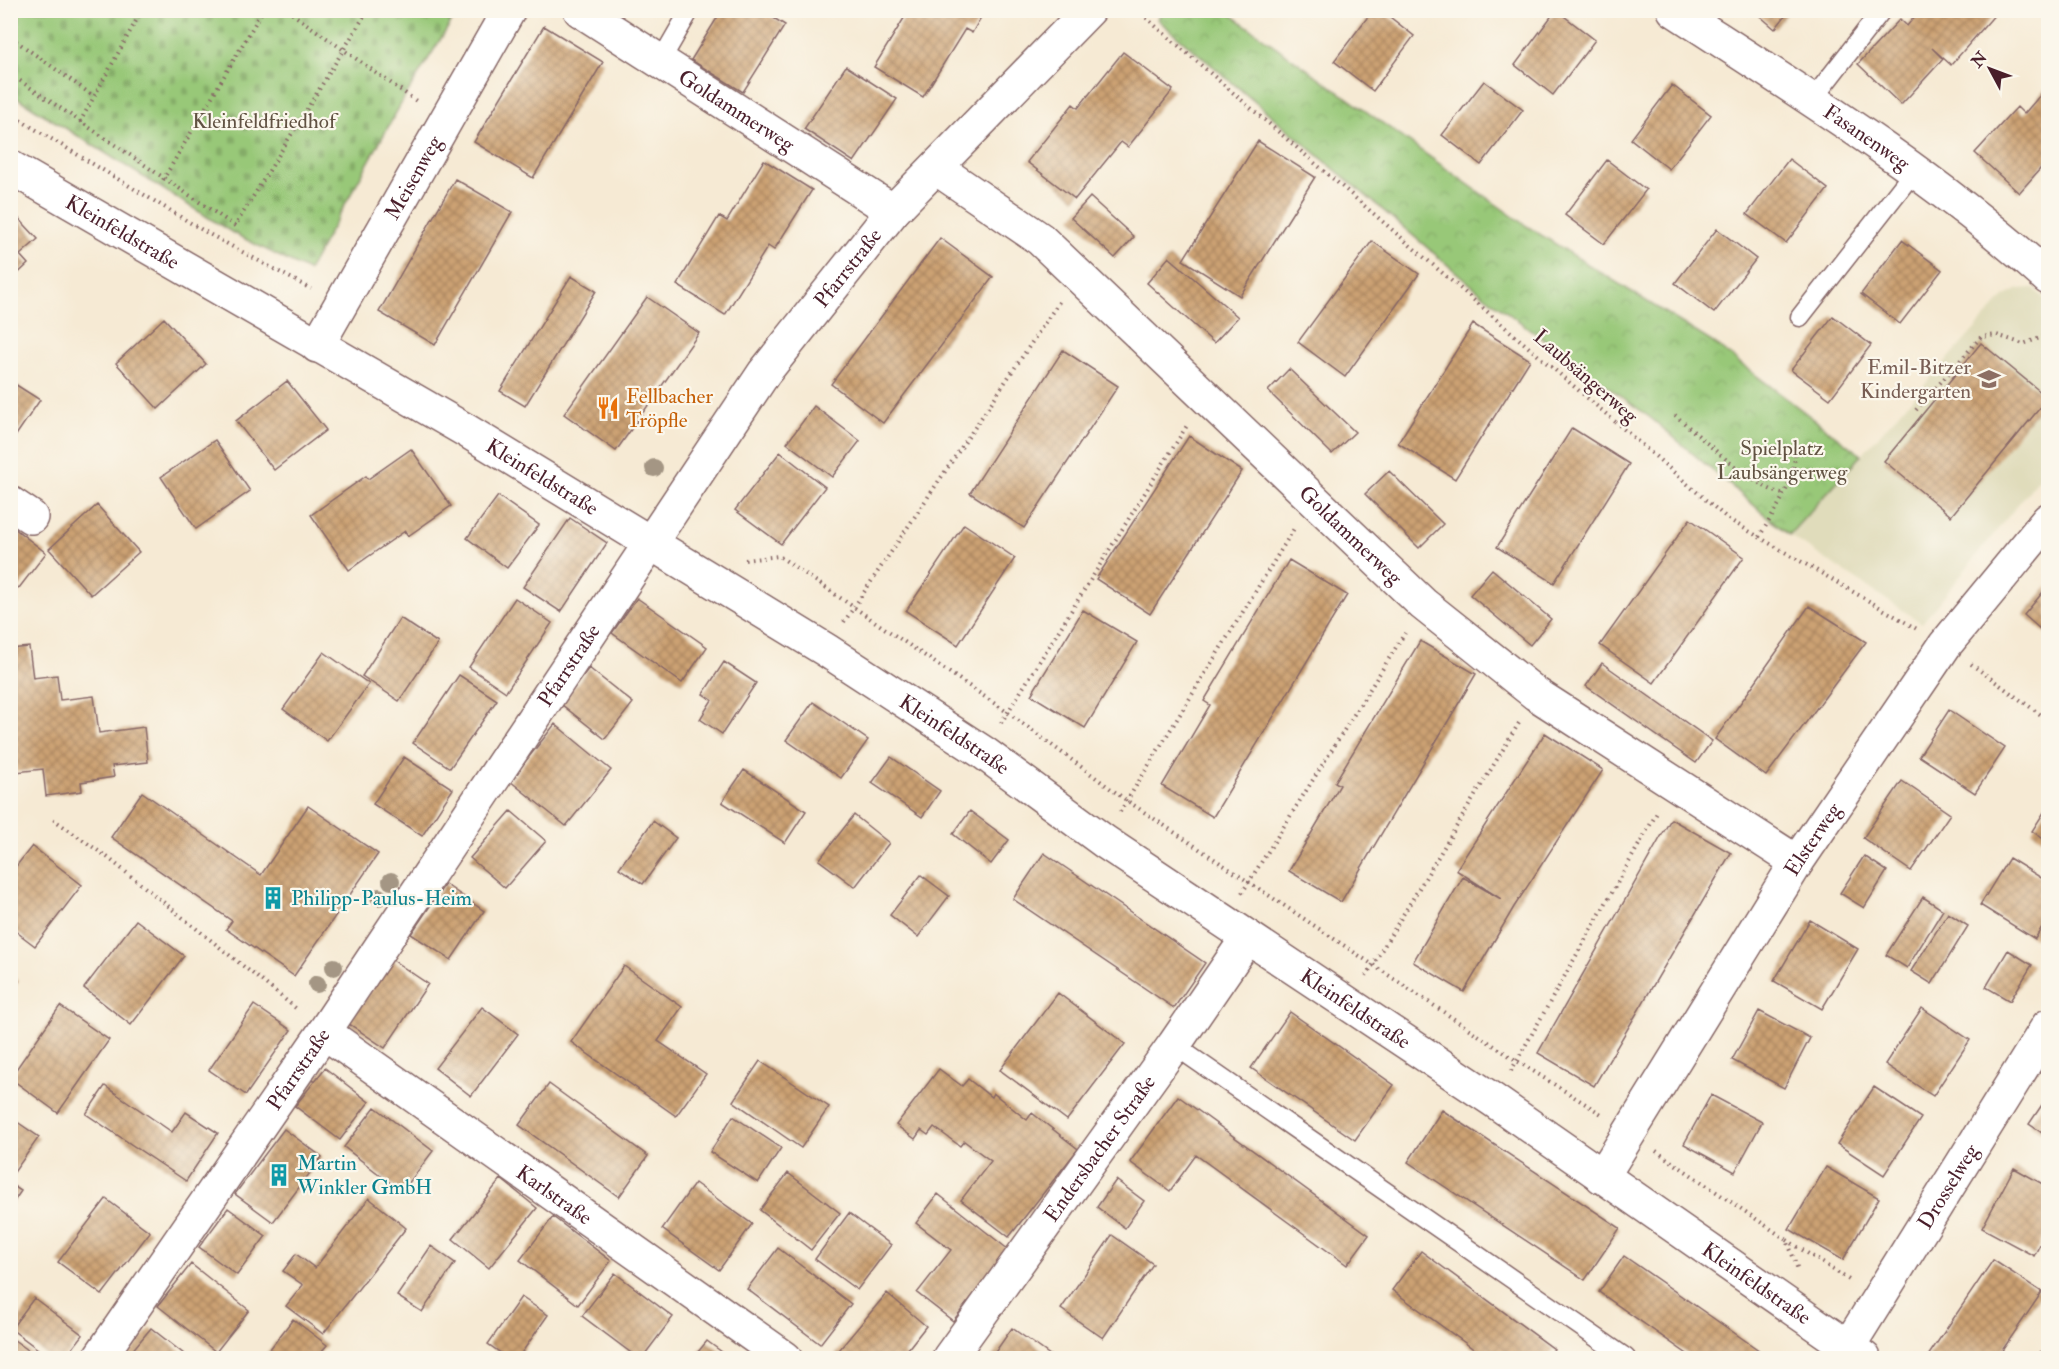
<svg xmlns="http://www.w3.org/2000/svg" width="2059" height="1369" font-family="'IM FELL Double Pica',serif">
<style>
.built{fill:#e0dcbb}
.cemetery{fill:url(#cemetery-stones);stroke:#717452;stroke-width:1.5}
.park{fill:url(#park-crowns);stroke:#717452;stroke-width:1.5}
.building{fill:url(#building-cross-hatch)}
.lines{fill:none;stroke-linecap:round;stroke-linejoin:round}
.service-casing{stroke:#866666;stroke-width:21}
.minor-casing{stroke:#866666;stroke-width:36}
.path{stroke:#866666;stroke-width:4;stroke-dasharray:1.5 4.5;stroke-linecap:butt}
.service{stroke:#fff;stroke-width:18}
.minor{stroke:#fff;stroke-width:33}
.tree{fill:#a49684}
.labels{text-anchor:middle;stroke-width:4.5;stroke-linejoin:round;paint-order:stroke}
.street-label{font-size:21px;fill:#4a1f2b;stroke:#fbf7ec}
.park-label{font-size:21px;fill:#615242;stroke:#fbf7ec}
.education-label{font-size:21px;fill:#785e54;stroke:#fbf7ec;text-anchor:end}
.food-label{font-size:21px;fill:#c56008;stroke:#fbf7ec;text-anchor:start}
.culture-label{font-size:21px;fill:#0d838f;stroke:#fbf7ec;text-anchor:start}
</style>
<defs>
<pattern id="cemetery-stones" width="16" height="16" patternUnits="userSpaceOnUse" patternTransform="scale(1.5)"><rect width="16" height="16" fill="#98c878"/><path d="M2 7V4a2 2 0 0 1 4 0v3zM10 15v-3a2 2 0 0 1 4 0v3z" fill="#84ab68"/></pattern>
<pattern id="park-crowns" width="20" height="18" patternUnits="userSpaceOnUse" patternTransform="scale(1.5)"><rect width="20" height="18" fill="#98c878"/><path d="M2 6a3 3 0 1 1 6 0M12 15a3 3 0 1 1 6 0" fill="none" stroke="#84ab68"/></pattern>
<pattern id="building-cross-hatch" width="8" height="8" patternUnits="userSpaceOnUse" patternTransform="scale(1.5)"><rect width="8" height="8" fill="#cca273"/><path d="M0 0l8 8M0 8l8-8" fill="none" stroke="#a8835f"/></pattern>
</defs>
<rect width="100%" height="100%" fill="#fbf7ec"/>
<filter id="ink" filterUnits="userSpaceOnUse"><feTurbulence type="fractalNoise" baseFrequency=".0167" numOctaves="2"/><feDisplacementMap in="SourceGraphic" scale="12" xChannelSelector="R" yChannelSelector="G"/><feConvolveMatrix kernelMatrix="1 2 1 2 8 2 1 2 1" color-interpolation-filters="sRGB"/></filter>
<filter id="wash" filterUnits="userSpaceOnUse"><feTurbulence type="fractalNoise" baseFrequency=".008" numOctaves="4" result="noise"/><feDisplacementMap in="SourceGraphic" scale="24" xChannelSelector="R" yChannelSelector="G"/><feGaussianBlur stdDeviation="1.35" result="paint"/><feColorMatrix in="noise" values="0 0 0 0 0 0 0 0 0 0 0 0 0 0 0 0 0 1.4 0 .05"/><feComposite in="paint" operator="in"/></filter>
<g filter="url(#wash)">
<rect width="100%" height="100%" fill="#f6ead4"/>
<path class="built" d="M2033 288 2048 302V467L1922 623 1789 535 2004 297 2019 289Z"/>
<path class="cemetery" d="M10 11 11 10 458 11 406 95 308 271 233 233 11 94Z"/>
<path class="park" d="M1164 11H1226L1525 225 1712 342 1861 455 1789 535 1652 419 1482 294 1157 19Z"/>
<g id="blocks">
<path class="building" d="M722 10H761L785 25 743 92 691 60Z
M909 10H985L972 33 965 29 923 97 874 67Z
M1373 10H1381L1414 36 1373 91 1334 61Z
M1556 10 1595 40 1553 95 1515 65Z
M1753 10H1790L1775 29Z
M1920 10 1997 12 1951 65 1932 48 1943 59 1901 105 1858 64 1900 19 1907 26Z
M544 26 603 62 533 178 474 142Z
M1123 52 1173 90 1128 147 1121 142 1075 199 1027 162 1073 104 1078 108Z
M846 66 897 99 854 162 804 129Z
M1484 81 1523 110 1481 165 1442 135Z
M1672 85 1711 115 1669 169 1631 139Z
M2048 86V160L2019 193 1975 153 2017 107 2024 114Z
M1258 141 1315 177 1240 296 1183 260Z
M1789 159 1828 189 1786 243 1747 214Z
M764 160 812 190 774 250 768 246 725 315 677 285 719 216 727 221Z
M1607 160 1646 190 1604 244 1565 215Z
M455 179 512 212 435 345 379 312Z
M1090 197 1134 237 1115 258 1071 218Z
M10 209 38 239 20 255 28 264 10 281Z
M1717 229 1756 259 1714 313 1675 283Z
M940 238 993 277 883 423 831 384Z
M1902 240 1942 270 1900 324 1861 294Z
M1372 241 1419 274 1345 377 1298 342Z
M1169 257 1238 317 1214 343 1147 283Z
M571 276 596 291 525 406 500 391Z
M647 297 699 333 616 451 564 414Z
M1833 316 1871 345 1830 399 1791 370Z
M164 318 206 364 158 409 116 363Z
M1473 324 1530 360 1455 479 1398 443Z
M1981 343 2048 398 1951 516 1884 461Z
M1063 350 1118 386 1024 528 970 493Z
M1289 369 1355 432 1332 454 1268 391Z
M10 381 40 400 10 444Z
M287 381 326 430 274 470 236 421Z
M814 406 860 441 832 477 787 443Z
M1572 428 1629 464 1554 583 1497 547Z
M1189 436 1242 471 1150 614 1096 579Z
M215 440 250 491 196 529 161 477Z
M411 449 451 506 408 536 405 531 349 570 311 515 366 476 368 479Z
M780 452 825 487 781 544 735 510Z
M1389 471 1443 524 1419 548 1365 494Z
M498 496 539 525 507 568 467 538Z
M97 505 139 552 91 595 49 549Z
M570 518 607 543 561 612 523 587Z
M1690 519 1744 557 1654 683 1600 645Z
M964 524 1015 558 958 645 906 611Z
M10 525 46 553 19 588 10 582Z
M1289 560 1347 595 1213 817 1162 786 1210 705 1204 701Z
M1492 569 1551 619 1530 645 1470 595Z
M2048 586V636L2024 615Z
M515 598 552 623 506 692 469 667Z
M637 598 707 647 682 683 612 633Z
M1809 606 1866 642 1766 776 1715 739Z
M1083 610 1137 642 1085 728 1031 695Z
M400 618 438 643 399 701 362 676Z
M1420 641 1476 674 1341 902 1289 871 1340 785 1335 782Z
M29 647 33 678 57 675 60 700 94 696 99 733 144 727 148 762 112 766 114 777 81 782 82 791 46 796 43 769 16 772 13 743H10V649Z
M324 652 369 684 327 741 283 709Z
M724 662 756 683 722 734 700 719 712 700 703 694Z
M1602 663 1712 741 1696 763 1586 686Z
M589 668 633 703 605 739 561 704Z
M459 675 497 700 450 768 413 743Z
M813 702 868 740 841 778 786 740Z
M1949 710 2005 748 1975 793 1919 756Z
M555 724 611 770 566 826 510 781Z
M1545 733 1603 770 1514 907 1464 992 1413 962 1463 877 1501 899 1456 870Z
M404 757 453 789 422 836 373 804Z
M891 757 940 791 922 817 872 783Z
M744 770 806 811 785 843 722 802Z
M1902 781 1950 814 1911 871 1863 838Z
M142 792 261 875 308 806 378 854 294 976 226 929 232 921 111 837Z
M2048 806V842L2032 831Z
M511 811 546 841 505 888 470 858Z
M970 811 1009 840 991 864 953 834Z
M854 815 889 843 855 887 819 860Z
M1671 819 1731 853 1594 1086 1538 1053Z
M653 821 676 838 643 884 619 868Z
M32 846 82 885 35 946 10 927V874Z
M1044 853 1205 963 1174 1008 1013 899Z
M1864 856 1887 871 1864 908 1840 893Z
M2009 858 2048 882V917L2035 939 1980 905Z
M921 875 949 896 918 937 890 915Z
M445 884 484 911 451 960 411 934Z
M1923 897 1943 910 1907 968 1886 955Z
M1948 913 1968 926 1932 984 1911 971Z
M136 920 184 956 131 1025 84 988Z
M1810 920 1858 949 1822 1009 1774 981Z
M2008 950 2032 965 2010 1001 1986 987Z
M391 959 428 984 385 1048 348 1023Z
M624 966 682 1007 658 1041 706 1074 676 1116 571 1042Z
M10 975 19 981 10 993Z
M1058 993 1125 1044 1067 1120 1000 1070Z
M254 1005 291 1030 246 1095 209 1070Z
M60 1006 109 1040 58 1113 10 1078Z
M482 1007 518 1034 471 1096 435 1068Z
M1922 1008 1970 1040 1933 1096 1885 1064Z
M1759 1011 1810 1038 1784 1088 1732 1060Z
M1290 1012 1394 1085 1355 1140 1251 1068Z
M760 1061 829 1107 801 1148 733 1101Z
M325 1068 369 1102 340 1140 295 1106Z
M939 1069 962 1086 968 1079 991 1097 993 1093 1027 1120 1032 1113 1078 1149 1009 1237 961 1200 991 1161 964 1141 960 1146 934 1127 928 1135 921 1130 915 1139 896 1125Z
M549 1084 648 1156 619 1197 519 1125Z
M105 1086 172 1132 186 1112 218 1133 186 1181 86 1114Z
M1874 1087 1921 1118 1884 1175 1837 1144Z
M1711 1095 1762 1122 1735 1172 1684 1144Z
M1178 1096 1369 1235 1347 1265 1196 1155 1170 1191 1130 1162Z
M2048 1096V1137L2029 1124Z
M375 1107 433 1151 402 1192 344 1147Z
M1442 1110 1620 1228 1585 1280 1408 1162Z
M733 1116 781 1148 758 1183 710 1152Z
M10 1117 39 1137 10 1178Z
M284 1129 322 1157 273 1222 235 1194Z
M1826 1167 1879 1198 1843 1260 1789 1229Z
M2014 1168 2048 1187V1229L2034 1256 1982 1228Z
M788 1173 840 1213 811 1250 760 1210Z
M501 1179 537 1208 489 1268 453 1239Z
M1116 1180 1144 1201 1125 1228 1097 1207Z
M695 1183 752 1224 719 1270 662 1229Z
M10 1184 21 1191 10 1207Z
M938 1194 1009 1250 953 1321 917 1293 951 1250 916 1223Z
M369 1198 406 1228 323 1334 286 1306 303 1285 283 1271 296 1254 315 1268Z
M106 1199 150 1232 102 1295 58 1262Z
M228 1208 266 1236 237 1275 199 1247Z
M849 1213 891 1245 857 1290 815 1259Z
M553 1217 611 1261 578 1305 520 1260Z
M1112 1235 1153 1264 1103 1338 1061 1309Z
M431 1246 455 1263 422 1312 397 1296Z
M778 1248 851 1304 820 1344 747 1289Z
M1421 1251 1554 1349 1547 1358H1486L1392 1290Z
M1624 1256 1713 1318 1770 1358H1693L1599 1292Z
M1993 1260 2042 1292 1997 1358H1931L1928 1356Z
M191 1264 249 1310 216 1352 158 1306Z
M615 1273 673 1317 642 1358H638L582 1316Z
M887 1293 926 1326 904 1354 909 1358H837L834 1356Z
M521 1297 548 1315 518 1358H508L488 1344Z
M34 1298 83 1335 65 1358H50L11 1329Z
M293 1319 327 1345 316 1358H263Z
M151 1328 189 1358H126Z
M1012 1328 1054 1358H991Z
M10 1337 39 1358H10Z
M707 1341 730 1358H693Z"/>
</g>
</g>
<g filter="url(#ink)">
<use href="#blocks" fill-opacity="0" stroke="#866666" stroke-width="1.5"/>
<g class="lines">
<g class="service-casing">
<path id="service" d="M660 62 690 10
M1812 100 1882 10
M1800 317 1915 170
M1174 1045 1626 1358"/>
</g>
<g class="minor-casing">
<g id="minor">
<path id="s1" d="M580 10 893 211"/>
<path id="s2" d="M1674 10C1803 94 1934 175 2048 278"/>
<path id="s3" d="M10 167 467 431 826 650 984 753 1105 842 1493 1100 1864 1358"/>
<path id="s4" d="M936 168 1040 239 1423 604 1536 694 1797 862"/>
<path id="s5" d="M317 346 509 10"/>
<path d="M10 503 31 517"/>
<path id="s6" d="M324 1032 785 1358"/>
<path id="s7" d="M1602 1177 1797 862 1945 645 2048 520"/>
<path id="s8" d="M1848 1347 2048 1026"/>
<path id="s9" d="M99 1358 324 1032 764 373 893 211 1089 10"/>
<path id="s10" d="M949 1358 1174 1045 1248 937"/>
</g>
</g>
<path class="path" d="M130 10 138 16
M287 10 419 103
M1137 10 1728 519 1917 629
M16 41 92 95
M10 74 235 226 368 10
M10 114 209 234 311 289
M80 122 142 10
M163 180 263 10
M1916 410 1981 337 1997 335 2023 344 2048 335
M1675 415C1701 437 1754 489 1784 494
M1759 537C1778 506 1800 477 1794 439
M745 560 779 556 1007 712 1126 800 1517 1061 1603 1115
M844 622 1059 302
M1971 664 2048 720
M1001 723 1188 424
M1120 812 1295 527
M53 819 107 857 298 1010
M1242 893 1405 633
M1366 976 1519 723
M1511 1071 1658 811
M1656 1151 1787 1240 1798 1270
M1787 1240 1849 1280
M2038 1358 2048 1341"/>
<use href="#service" class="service"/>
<use href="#minor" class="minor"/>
</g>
<g class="tree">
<circle cx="654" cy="468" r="9"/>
<circle cx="391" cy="881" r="9"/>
<circle cx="379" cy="897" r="9"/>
<circle cx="334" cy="967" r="9"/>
<circle cx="317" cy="984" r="9"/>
</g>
</g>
<defs>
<g id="school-bare" transform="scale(1.8)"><path d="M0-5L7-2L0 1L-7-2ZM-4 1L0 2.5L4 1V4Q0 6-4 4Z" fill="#8d6e63" stroke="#fbf7ec" stroke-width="2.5" paint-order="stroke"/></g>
<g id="restaurant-bare" transform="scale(1.8)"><path d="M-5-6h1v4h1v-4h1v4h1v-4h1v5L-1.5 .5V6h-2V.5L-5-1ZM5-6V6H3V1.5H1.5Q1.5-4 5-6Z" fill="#e8710a" stroke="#fbf7ec" stroke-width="2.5" paint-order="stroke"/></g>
<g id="building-bare" transform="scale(1.8)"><path d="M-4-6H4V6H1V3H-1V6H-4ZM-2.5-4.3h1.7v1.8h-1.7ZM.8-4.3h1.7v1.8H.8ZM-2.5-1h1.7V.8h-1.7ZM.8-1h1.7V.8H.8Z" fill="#0f9aa8" stroke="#fbf7ec" stroke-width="2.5" paint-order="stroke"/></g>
</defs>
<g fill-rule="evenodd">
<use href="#school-bare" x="1989" y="379"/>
<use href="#restaurant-bare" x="608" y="408"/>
<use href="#building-bare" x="273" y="898"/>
<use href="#building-bare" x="279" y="1175"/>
</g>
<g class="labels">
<g class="street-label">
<text dy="7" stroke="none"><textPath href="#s1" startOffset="186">Goldammerweg</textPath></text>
<text dy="7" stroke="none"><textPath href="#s2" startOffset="231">Fasanenweg</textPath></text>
<text dy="7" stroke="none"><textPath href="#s5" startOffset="194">Meisenweg</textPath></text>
<text dy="7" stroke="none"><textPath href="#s3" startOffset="130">Kleinfeldstraße</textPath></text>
<text dy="7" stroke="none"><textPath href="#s9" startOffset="1323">Pfarrstraße</textPath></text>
<text transform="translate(1586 376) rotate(41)" y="7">Laubsängerweg</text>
<text dy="7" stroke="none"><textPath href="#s3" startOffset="616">Kleinfeldstraße</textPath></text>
<text dy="7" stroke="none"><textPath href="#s4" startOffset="555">Goldammerweg</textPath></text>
<text dy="7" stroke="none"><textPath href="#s9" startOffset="837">Pfarrstraße</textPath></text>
<text dy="7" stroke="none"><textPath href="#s3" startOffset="1102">Kleinfeldstraße</textPath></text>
<text dy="7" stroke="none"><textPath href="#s7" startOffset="398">Elsterweg</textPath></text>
<text dy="7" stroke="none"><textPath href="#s3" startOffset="1588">Kleinfeldstraße</textPath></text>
<text dy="7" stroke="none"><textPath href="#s9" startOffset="351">Pfarrstraße</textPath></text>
<text dy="7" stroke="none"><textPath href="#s10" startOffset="258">Endersbacher Straße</textPath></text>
<text dy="7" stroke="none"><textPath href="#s8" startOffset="189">Drosselweg</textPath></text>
<text dy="7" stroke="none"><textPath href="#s6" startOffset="282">Karlstraße</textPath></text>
<text dy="7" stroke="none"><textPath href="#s3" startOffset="2074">Kleinfeldstraße</textPath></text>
</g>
<g class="park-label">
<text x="264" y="128">Kleinfeldfriedhof</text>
<text x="1782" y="455">Spielplatz<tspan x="1782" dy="24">Laubsängerweg</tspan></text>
</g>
<g class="education-label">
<text x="1971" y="374">Emil-Bitzer<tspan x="1971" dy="24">Kindergarten</tspan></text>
</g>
<g class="food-label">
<text x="626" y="403">Fellbacher<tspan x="626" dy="24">Tröpfle</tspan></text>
</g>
<g class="culture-label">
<text x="291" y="905">Philipp-Paulus-Heim</text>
<text x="297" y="1170">Martin<tspan x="297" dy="24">Winkler GmbH</tspan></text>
</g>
</g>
<rect width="2059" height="1369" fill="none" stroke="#fbf7ec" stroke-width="36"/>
<g transform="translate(1990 69) rotate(311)" stroke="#fbf7ec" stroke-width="4.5" paint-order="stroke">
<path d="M0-4.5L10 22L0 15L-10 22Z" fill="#4a1f2b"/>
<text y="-9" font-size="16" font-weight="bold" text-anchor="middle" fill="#4a1f2b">N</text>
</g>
</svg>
